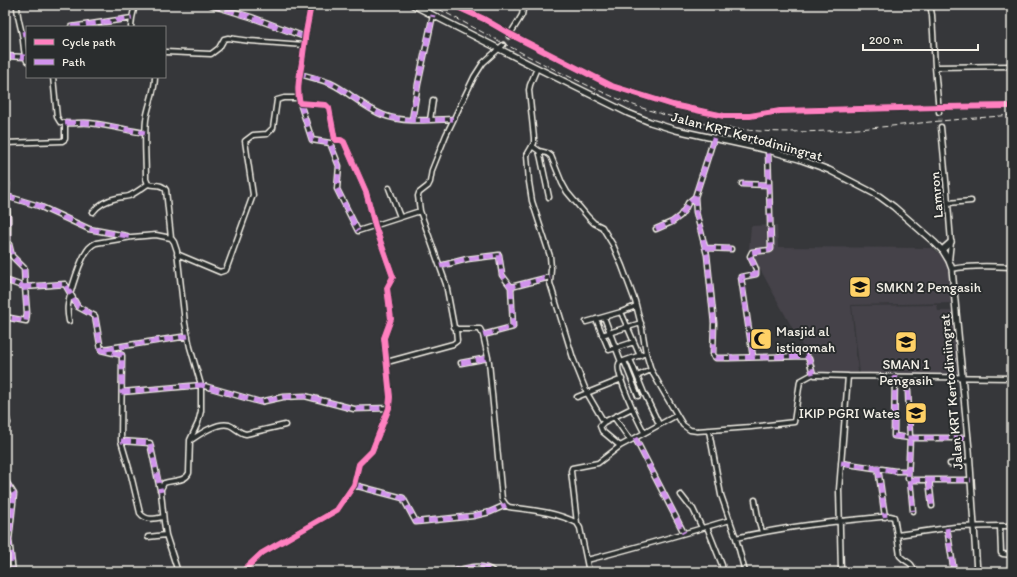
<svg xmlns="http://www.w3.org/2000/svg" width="1017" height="577" font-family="Itim,sans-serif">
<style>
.built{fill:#454249}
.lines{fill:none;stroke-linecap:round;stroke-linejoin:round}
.minor-tunnel{stroke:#525354;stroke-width:4;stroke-dasharray:4 2;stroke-linecap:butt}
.minor-casing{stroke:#f4f1e8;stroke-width:7}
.major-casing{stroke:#f4f1e8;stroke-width:8}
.minor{stroke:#2a2d2e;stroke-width:4}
.major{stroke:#2a2d2e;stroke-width:5}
.rail{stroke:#f4f1e8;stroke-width:1;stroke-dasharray:6 3;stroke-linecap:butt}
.quiet{stroke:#d193ec;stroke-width:5;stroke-dasharray:10 5;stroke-linecap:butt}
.cycleway-casing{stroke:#2a2d2e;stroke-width:8}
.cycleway{stroke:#ff80c0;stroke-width:6}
.labels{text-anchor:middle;stroke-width:4;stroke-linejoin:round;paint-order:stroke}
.street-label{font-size:14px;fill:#f4f1e8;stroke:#2a2d2e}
.poi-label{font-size:14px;fill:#f4f1e8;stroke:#2a2d2e;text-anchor:start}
</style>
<rect width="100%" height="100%" fill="#36373a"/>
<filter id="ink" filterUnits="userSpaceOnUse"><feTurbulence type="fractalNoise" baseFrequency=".025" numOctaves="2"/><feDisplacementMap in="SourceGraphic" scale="8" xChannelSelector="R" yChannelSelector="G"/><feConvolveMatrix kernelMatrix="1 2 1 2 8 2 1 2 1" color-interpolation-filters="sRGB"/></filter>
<g filter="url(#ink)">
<path class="built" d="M777 225 778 247 932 248 941 255 946 262 949 271 953 303 851 305 858 373H817L749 249 751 226Z
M937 305 938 311H954L959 375 860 373 852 306Z"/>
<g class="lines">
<path class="minor-tunnel" d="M503 45 509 37
M939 112 941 127"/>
<g class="minor-casing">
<path id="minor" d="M17 5C17 16 20 24 22 34 24 43 23 53 27 61
M211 5 251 17 305 37
M453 5 484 19 510 34 612 86 673 105 724 116H750L780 111 939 107 1012 106
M930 5 932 15 935 67 939 112
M71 27 132 18
M131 27 132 18 135 5
M509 36 519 20 522 15 524 5
M503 45 483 63 474 77 446 135 432 170 430 182 428 186 419 193 418 196 420 211 446 284 454 327 457 329H480L483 335 489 362 502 499 506 505
M165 52 211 54 219 48 224 39 228 38 250 41 304 45
M5 56 25 57
M935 67 1012 66
M537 68 530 85 529 90 534 138V143L527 155 529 182 532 201 550 256 551 268 550 283 573 358 587 393 604 422
M300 74C310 77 320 79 330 83 348 91 363 107 383 115 404 123 430 120 453 119
M53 77 57 117 60 122C69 125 79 122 89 123 108 125 126 130 145 133
M155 77C155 92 148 105 146 120 144 139 146 160 146 179L148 184C154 186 162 183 166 190L171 238 174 242 177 251 185 323 190 347 201 385V411L198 423 190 440 189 473C185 482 172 480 164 483L161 489V492L164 522 166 535 178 572
M300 103 312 140 330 143 339 166 337 189 358 231 420 211
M412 120 418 84 433 15
M430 120 433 100
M941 127 947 191 951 242 949 261
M714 138 695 197 696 212 707 255 714 323 713 355 716 358H729L806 356 809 359 813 374
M5 143 62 141 65 139V123
M532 146 539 151 547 153 551 156 562 183 567 192 588 217 594 223 602 227 613 245 622 266 635 301 642 329 646 353 651 370 677 415 683 425 690 430 697 431 751 427 794 422 800 381 813 374 815 375 848 376
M539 151 541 159 549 197
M5 170 7 184 6 201 8 218V240L12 256 24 268 25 287 65 284 78 307 95 316 101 350 122 355 121 441 131 475 140 513C146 521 154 519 163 517
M742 184 769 185
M389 188 400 217
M6 196 39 206 89 229 127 236
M948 203 971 201
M93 212C99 204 107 200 117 198 121 197 126 197 129 196 136 193 142 188 148 184
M656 229 672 222 680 216 685 209 688 203 695 197
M706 248 731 249
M177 254 220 272 226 270 253 195 245 141 253 135 267 134 273 128 277 100 284 98H299
M440 266 467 259 499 255 502 275 511 287 550 277
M952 269C969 265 994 266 1012 267
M5 280 25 287 27 313 26 321 5 317
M621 312 640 356
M604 317 621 362
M596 319 609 350 634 342
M69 321C68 316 67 311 68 305 70 292 80 259 89 248 91 246 93 244 96 243L132 237 156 235 171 238
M586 322 621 312 636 306
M483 335 513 327 511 287
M602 335 641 323
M103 349 188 336
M753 357 741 277 756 274V269L750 256 752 252 769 250 771 249 768 150
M630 359 644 393 659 424
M624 361 638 396
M387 362 453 344 457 341 456 329
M461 363 488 358
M637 376 651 370
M895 376 894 435V436L910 438H968
M908 391 910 438 908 478 910 480H971
M122 392 201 385 260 402 283 397 305 396 354 409 389 408
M577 397 622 379
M5 412 8 423 5 428
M614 417 630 440
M709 431 721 495 736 538 745 572
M644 432C639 423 614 371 619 364 619 363 620 362 621 362L646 353
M635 438 684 533
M191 440C200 434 217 422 229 425 235 427 239 433 246 434L285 425
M121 441 150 443 160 490
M620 446 602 431 600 426 604 422 632 408
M841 463 895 471H908
M950 464 969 461
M878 468 885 517
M5 480 14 494 9 540 13 572
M910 480 913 511
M929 480 932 506
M354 485 403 498 416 522 473 516 490 512 506 505 509 507C532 510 556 512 577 523
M681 495 688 504 693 509 702 528
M755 500 759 522 762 532
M1000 526H1012
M707 527 722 565 723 572
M947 528 954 572
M897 535 900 556C907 564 911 560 915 572
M148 537 166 535
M736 538C787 526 839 521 890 516L894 517 897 535 955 527 1000 526 1001 553 1003 554 1012 555
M587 560C635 548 682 534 730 520
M243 572 245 569 262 553 337 510 354 485 359 464 372 451 389 408 390 397 384 338 391 319 387 288 393 277 375 226 366 192 344 142 341 140H335L329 108 326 105 300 103C296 89 300 75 302 62 304 43 307 24 311 5
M450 572C465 569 481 562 494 572
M589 572 580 528 577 523 571 471 572 468 598 463 620 446 635 438 677 415
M841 572 839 490 848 376 1012 378"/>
</g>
<g class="major-casing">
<path id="major" d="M413 5 531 65 628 113 650 122 676 130 768 150 799 159 829 170 879 196 894 207 935 243 943 251 949 261 952 269 969 450 977 572
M942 250 951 242"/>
</g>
<use href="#minor" class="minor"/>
<use href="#major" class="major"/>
<path class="rail" d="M431 5C496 39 560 75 628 103 668 118 717 128 759 131 810 134 861 129 912 124 945 120 979 118 1012 115"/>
<path class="quiet" d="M211 5 251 17 305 37
M930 6V5
M71 27 132 18
M22 34 27 33
M5 56 25 57
M299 78 300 74C310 77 320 79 330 83 348 91 363 107 383 115 404 123 430 120 453 119
M300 103 312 140 330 143 339 166 337 189 358 231
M412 120 418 84 433 15
M65 123C94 121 117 128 145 133
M714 138 695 197 696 212 707 255 714 323 713 355 716 358H729L806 356 809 359 813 374
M5 170 7 184 6 201 8 218V240L12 256 24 268 25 287 65 284 78 307 95 316 101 350 122 355V392L201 385 260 402 283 397 305 396 354 409 389 408
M742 184 769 185
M6 196 39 206 89 229 132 237
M656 229 672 222 680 216 685 209 688 203 695 197
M706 248 731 249
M440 266 467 259 499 255 502 275 511 287 550 277
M5 280 25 287 27 313 26 321 5 317
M483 335 513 327 511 287
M105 349 188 336
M753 357 741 277 756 274V269L750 256 752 252 769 250 771 249 768 150
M461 363 488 358
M895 376 894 435V436L910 438H968
M908 391 910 438 908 478 910 480H971
M5 412 8 423 5 428
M635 438 684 533
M121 441 150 443 161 492
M841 463 895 471H908
M878 468 885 517
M5 480 14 494 9 540 13 572
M910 480 913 511
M929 480 932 506
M354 485 403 498 416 522 473 516 490 512 506 505
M947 528 954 572
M450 572C465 569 481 562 494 572"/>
<g class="cycleway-casing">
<path id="cycleway" d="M453 5 484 19 510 34 612 86 673 105 724 116H750L780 111 939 107 1012 106
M243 572 245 569 262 553 337 510 354 485 359 464 372 451 389 408 390 397 384 338 391 319 387 288 393 277 375 226 366 192 344 142 341 140H335L329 108 326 105 300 103C296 89 300 75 302 62 304 43 307 24 311 5"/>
</g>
<use href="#cycleway" class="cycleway"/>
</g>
</g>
<defs>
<g id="school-square" transform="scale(1.15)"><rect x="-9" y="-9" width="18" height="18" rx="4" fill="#ffd166" stroke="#2a2d2e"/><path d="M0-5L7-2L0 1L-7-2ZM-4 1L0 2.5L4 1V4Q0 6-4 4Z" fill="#111"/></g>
<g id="mosque-square" transform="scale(1.15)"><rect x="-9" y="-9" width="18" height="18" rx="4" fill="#ffd166" stroke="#2a2d2e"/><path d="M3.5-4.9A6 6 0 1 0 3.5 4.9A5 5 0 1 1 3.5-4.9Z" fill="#111"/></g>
<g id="university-square" transform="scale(1.15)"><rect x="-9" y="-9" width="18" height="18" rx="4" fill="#ffd166" stroke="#2a2d2e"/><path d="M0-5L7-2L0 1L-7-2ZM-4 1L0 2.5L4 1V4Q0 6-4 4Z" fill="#111"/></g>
</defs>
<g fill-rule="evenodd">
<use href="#school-square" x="860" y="287"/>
<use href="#mosque-square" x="761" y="339"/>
<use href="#school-square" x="906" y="342"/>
<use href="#university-square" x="916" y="413"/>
</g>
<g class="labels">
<g class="street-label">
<text transform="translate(747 136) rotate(15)" y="5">Jalan KRT Kertodiniingrat</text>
<text transform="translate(936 195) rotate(-95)" y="5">Lamron</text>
<text transform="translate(951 392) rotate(-95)" y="5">Jalan KRT Kertodiniingrat</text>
</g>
<g class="poi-label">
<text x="876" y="292">SMKN 2 Pengasih</text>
<text x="776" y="336">Masjid al<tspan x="776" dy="16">istiqomah</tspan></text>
<text x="906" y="369" text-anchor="middle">SMAN 1<tspan x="906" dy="16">Pengasih</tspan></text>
<text x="900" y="418" text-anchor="end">IKIP PGRI Wates</text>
</g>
</g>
<rect width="1017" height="577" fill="none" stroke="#2a2d2e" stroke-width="20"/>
<rect x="10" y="10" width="997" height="557" fill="none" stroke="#f4f1e8" stroke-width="1.5" filter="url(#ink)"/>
<rect x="26" y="26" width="140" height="52" fill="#2a2d2e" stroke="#7b7b78"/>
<rect x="34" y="39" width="20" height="6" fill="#ff80c0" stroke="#7b7b78"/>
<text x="62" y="46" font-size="12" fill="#f4f1e8">Cycle path</text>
<rect x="34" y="59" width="20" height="6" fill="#d193ec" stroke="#7b7b78"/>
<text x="62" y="66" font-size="12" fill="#f4f1e8">Path</text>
<path d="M863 44v6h115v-6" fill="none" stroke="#f4f1e8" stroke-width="2"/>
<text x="869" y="44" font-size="12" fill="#f4f1e8" stroke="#2a2d2e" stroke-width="3" paint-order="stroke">200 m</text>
</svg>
